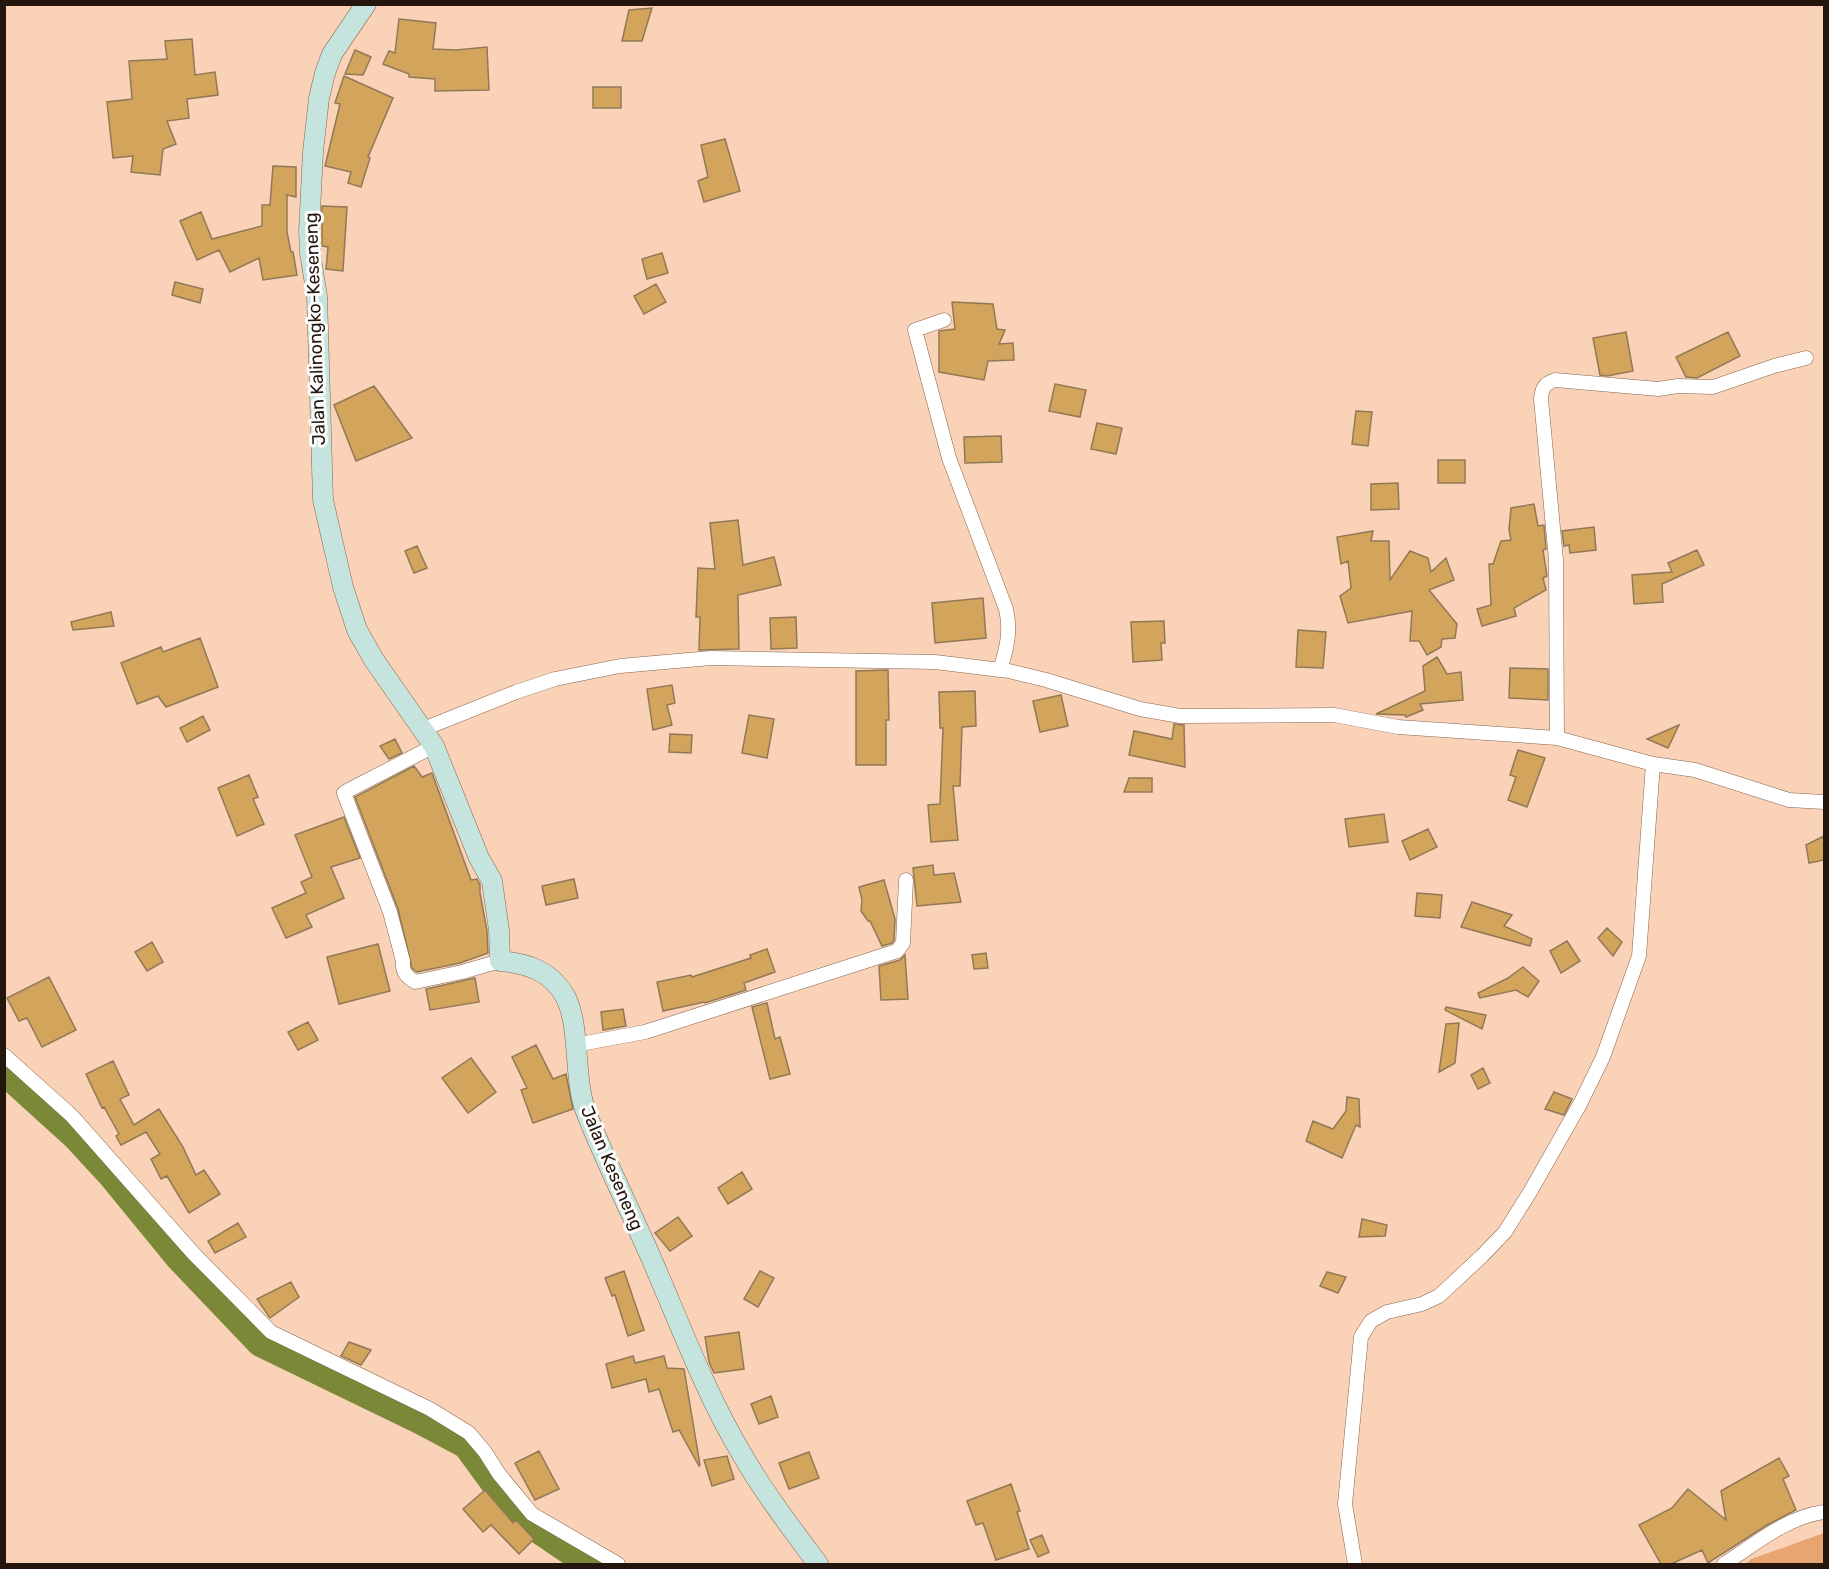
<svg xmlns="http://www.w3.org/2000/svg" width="1829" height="1569" font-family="Rubik,sans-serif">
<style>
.green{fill:#e8a471}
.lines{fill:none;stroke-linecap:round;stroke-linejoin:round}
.river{stroke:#7b8838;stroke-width:30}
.building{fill:#d2a45c;stroke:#917957;stroke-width:1.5}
.street-casing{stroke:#87654c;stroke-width:15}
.secondary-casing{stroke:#87654c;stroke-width:21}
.street{stroke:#fff;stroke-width:14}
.secondary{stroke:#c5e4de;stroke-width:20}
.labels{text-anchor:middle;stroke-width:6;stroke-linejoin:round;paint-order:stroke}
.street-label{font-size:18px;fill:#24160c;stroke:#fcfcfc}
</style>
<rect width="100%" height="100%" fill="#f9d2b7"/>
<path class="green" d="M1824 1533V1564H1746L1751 1559Z"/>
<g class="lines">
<path class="river" d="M4 1070 76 1135 112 1174 180 1257 261 1342 422 1420 467 1444 519 1515 591 1564"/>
</g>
<path class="building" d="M652 8 642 41H622L629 10Z
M399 19 436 23 433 49 456 50 487 47 489 90 435 91V79L409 77V74L383 64 389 51 395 53Z
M192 39 195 75 215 72 218 95 187 99 189 118 167 121 176 144 163 149 160 175 131 172 133 156 113 158 107 102 132 99 129 61 167 59 165 41Z
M355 50 371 57 363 75 345 74Z
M344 76 393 98 368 157 370 158 361 187 348 183 351 172 325 166 340 104 335 103Z
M593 87H621V108H593Z
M725 139 740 191 704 202 698 181 708 177 701 145Z
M273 166 296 167V197L287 195V232L291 252H293L297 275 263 280 259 258 230 272 219 250 197 260 180 221 201 212 212 239 262 226V205H270Z
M322 206 347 207 343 271 326 269 328 247 322 246Z
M662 253 668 273 647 279 642 259Z
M175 282 203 289 200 303 172 295Z
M656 284 666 302 644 314 634 296Z
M952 302 993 304 997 329 1005 330 999 344 1013 343 1014 360 988 361 984 380 939 372V331L955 329Z
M1626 332 1633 371 1607 376 1600 375 1593 338Z
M1728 332 1740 356 1697 378 1686 377 1676 357Z
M1055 384 1086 390 1080 417 1049 411Z
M374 386 412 438 356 461 334 405Z
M1356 411 1372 412 1368 446 1352 444Z
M1097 423 1122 428 1116 454 1091 449Z
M1001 436 1002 462 965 463 964 437Z
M1438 460H1465V483H1438Z
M1398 483 1399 509 1371 510V484Z
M1534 504 1538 526 1544 525 1546 549 1543 550 1547 576 1543 578 1546 590 1514 608 1516 616 1482 626 1477 609 1491 605 1489 564H1493L1501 541 1511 540 1509 530 1511 508Z
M738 520 743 565 774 557 781 585 738 595 739 649 699 650 700 617H696L698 568 715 569 710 523Z
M1594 527 1596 550 1570 553 1569 545 1564 546 1562 531Z
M1373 531 1371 541H1389L1390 580 1410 551 1428 558 1431 572 1446 558 1454 580 1429 590 1457 624 1455 638 1442 639 1441 647 1427 655 1419 641H1410L1412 611 1348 623 1340 596 1351 588 1348 561 1341 564 1337 537Z
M417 546 427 568 414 573 405 551Z
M1697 550 1704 565 1662 584 1663 602 1634 604 1632 575 1672 572 1668 563Z
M983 598 986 638 935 643 932 603Z
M111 612 114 626 73 630 71 622Z
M796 617 797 648 771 649 770 618Z
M1164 621 1165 643H1161L1162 660 1133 662 1131 622Z
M1298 630 1326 632 1323 668 1296 667Z
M200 638 218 687 166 707 158 696 137 704 121 663 161 647 163 652Z
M1437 657 1447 674 1461 672 1463 700 1420 704 1423 710 1406 717 1405 715 1376 714 1425 691 1423 666Z
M1510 668 1548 669V700L1509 698Z
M888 670 889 720H886V765H856V671Z
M672 685 675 703 667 705 672 725 653 730 647 689Z
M975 691 976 726 962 727 960 786H953L958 840 931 842 928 805 940 804 943 728H940L939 692Z
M1061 695 1068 726 1040 732 1033 701Z
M749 715 774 719 767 758 742 753Z
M203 716 210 730 187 742 180 728Z
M1174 724 1184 725 1185 767 1129 755 1134 731 1172 739Z
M1679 725 1668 748 1647 739Z
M670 734 692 735 691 753 669 752Z
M395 739 402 753 389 759 380 746Z
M1518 750 1545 758 1527 807 1508 800 1516 777 1510 775Z
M414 766 422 777 432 773 471 880 477 879 480 885V893L487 931 488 953 460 963 417 972 412 968 398 909 355 797Z
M249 775 258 797 253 799 264 824 237 836 218 788Z
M1129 778H1152V792H1124Z
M1384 814 1388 842 1349 847 1345 819Z
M344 817 360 858 331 867 344 898 306 915 312 927 286 938 272 908 306 893 301 882 312 877 295 835Z
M1428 829 1437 847 1410 860 1402 841Z
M1824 836V860L1809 863 1806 845Z
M933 865 934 875 954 873 961 902 917 906 913 868Z
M574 879 578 898 546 905 542 886Z
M884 880 895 919 894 940 892 943 882 946 870 921H868L861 911 862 900 859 887Z
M1417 893 1442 895 1440 918 1415 916Z
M1472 902 1512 915 1504 926 1532 939 1530 946 1461 927Z
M1607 928 1622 942 1613 956 1598 938Z
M1567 941 1580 961 1561 973 1550 951Z
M152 942 163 962 147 971 135 952Z
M378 944 390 991 339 1004 327 957Z
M767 949 775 972 744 983 746 990 705 1003 704 1002 663 1011 657 982 691 975 692 977 751 958 750 955Z
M986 953 988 968 974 969 972 955Z
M905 955 908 999 881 1000 879 966 900 960Z
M1523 967 1539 981 1528 997 1516 990 1480 998 1478 993 1508 978Z
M49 977 76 1030 42 1047 27 1018 19 1021 7 998Z
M475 978 479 1002 430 1010 426 989Z
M767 1003 775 1039 780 1037 790 1074 770 1079 752 1007Z
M1446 1007 1486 1015 1482 1029 1445 1010Z
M623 1009 626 1026 603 1030 601 1012Z
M308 1022 318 1040 298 1050 288 1032Z
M1459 1023 1455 1063 1439 1072 1446 1024Z
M536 1045 553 1079 566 1074 573 1109 533 1123 521 1090 527 1088 512 1057Z
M471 1058 496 1092 468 1113 442 1078Z
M113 1061 129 1095 120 1099 134 1125 159 1109 183 1147 196 1175 204 1170 220 1194 189 1213 167 1176 161 1179 151 1159 160 1154 146 1132 121 1145 116 1136 119 1134 104 1107 102 1108 86 1074Z
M1483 1068 1490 1083 1478 1089 1471 1075Z
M1554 1092 1572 1099 1564 1115 1545 1109Z
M1347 1097 1359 1099 1360 1127 1356 1125 1342 1158 1306 1141 1313 1121 1333 1129 1346 1111Z
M742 1172 752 1189 728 1204 718 1188Z
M678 1217 692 1236 670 1251 655 1233Z
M1362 1219 1387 1225 1385 1236 1359 1237Z
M238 1223 246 1237 215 1253 208 1241Z
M624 1271 644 1330 628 1336 615 1295 612 1296 605 1278Z
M760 1271 774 1278 758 1307 744 1299Z
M1327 1272 1346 1277 1338 1293 1320 1286Z
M291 1282 299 1297 270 1318 257 1299Z
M739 1332 744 1369 714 1373 709 1362 705 1337Z
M349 1342 371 1350 361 1365 341 1356Z
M633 1356 635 1363 664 1356 667 1368 684 1369 700 1465 699 1466 679 1430 673 1432 659 1389 649 1392 646 1379 612 1388 606 1364Z
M771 1396 778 1417 759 1424 751 1404Z
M539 1451 559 1489 535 1500 515 1463Z
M809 1452 819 1478 789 1489 779 1463Z
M727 1456 734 1479 712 1486 704 1460Z
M1779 1458 1789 1476 1783 1479 1796 1510 1767 1525 1708 1563 1702 1550 1671 1564H1661L1639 1525 1672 1508 1688 1489 1726 1520 1721 1491Z
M1011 1484 1020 1511 1017 1512 1029 1549 996 1560 983 1523 976 1525 967 1501Z
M485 1490 513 1523 516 1520 534 1539 519 1554 491 1525 483 1532 463 1509Z
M1042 1535 1049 1552 1038 1557 1030 1540Z"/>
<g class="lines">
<g class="street-casing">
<path id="street" d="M944 320 915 330 949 458 1006 609C1011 631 1007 648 1000 670
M421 730 516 692 555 679 620 666 711 658 935 662 1009 671 1046 680 1140 709 1180 716 1334 715 1398 727 1557 738 1653 764 1695 770 1789 800 1824 802
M1557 738 1556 560 1541 399C1542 388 1544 384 1555 380L1658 389 1678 386 1713 387 1774 366 1806 358
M434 746 347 791 344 793 347 801 390 912 403 961C402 972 406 976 415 982L462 972 500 961
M575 1045 645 1032 897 951 903 943 906 880
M4 1055 72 1116 193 1253 271 1332 430 1409 469 1433 485 1452 499 1474 532 1514 618 1564
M1355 1564 1345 1504 1361 1337 1371 1321 1387 1312 1422 1304 1439 1296 1482 1256 1505 1232 1530 1192 1580 1104 1603 1057 1639 956 1653 764
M1724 1564C1755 1544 1787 1517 1824 1512"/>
</g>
<g class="secondary-casing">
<path id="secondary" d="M366 4 332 54 325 73 319 98 313 152 309 231 310 253 317 296 323 500 343 587 357 630 374 660 434 746 479 858 492 881 499 930 500 961C527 963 551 971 565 996 581 1026 573 1078 586 1112 605 1160 628 1206 649 1253 678 1319 706 1395 743 1456 765 1494 792 1529 818 1564"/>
</g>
<use href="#street" class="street"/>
<use href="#secondary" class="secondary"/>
</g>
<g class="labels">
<g class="street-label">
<text transform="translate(315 329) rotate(-92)" y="6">Jalan Kalinongko-Keseneng</text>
<text transform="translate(612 1168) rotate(67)" y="6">Jalan Keseneng</text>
</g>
</g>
<rect width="1829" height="1569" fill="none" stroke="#24160c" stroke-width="12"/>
</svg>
